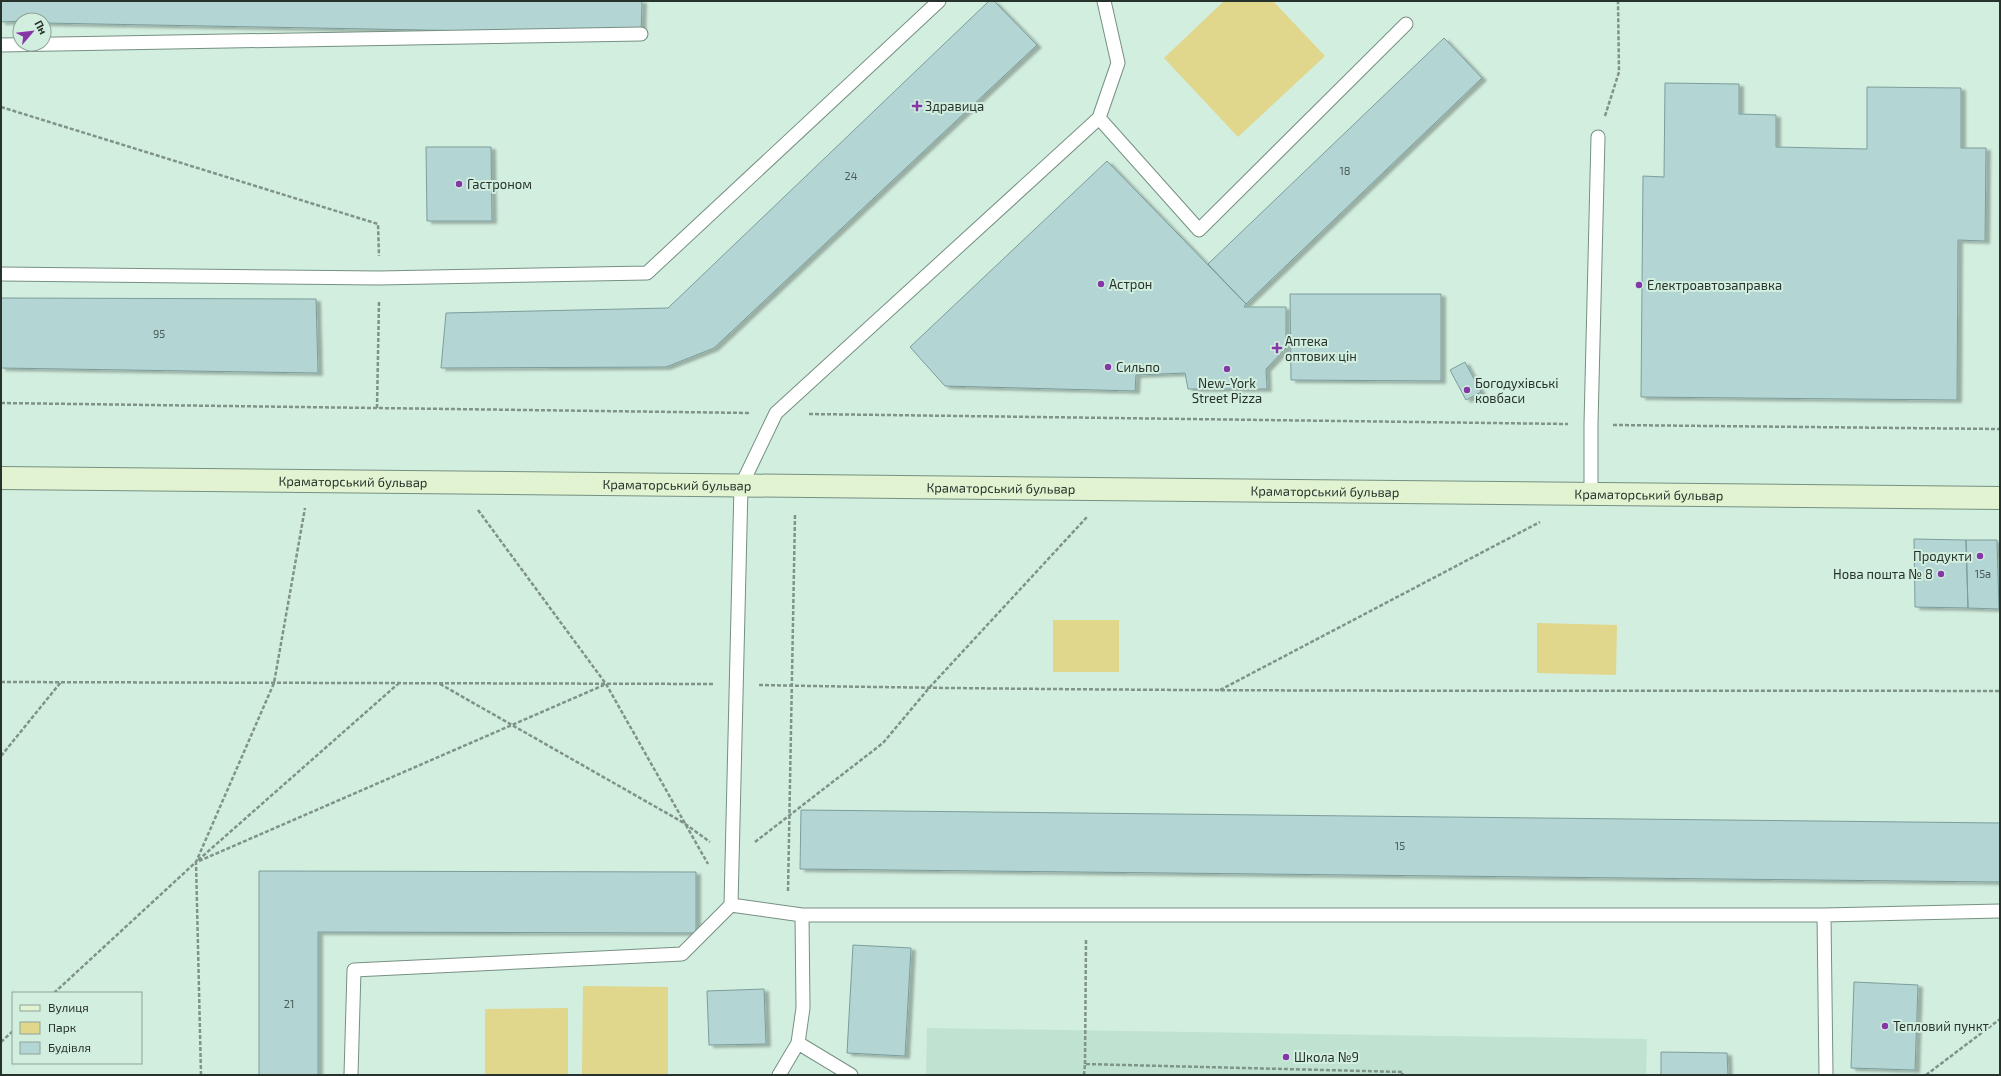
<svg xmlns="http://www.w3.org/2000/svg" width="2001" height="1076" font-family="'Exo 2',sans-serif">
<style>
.built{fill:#c0e3d1}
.green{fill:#e0d68c}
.building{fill:#b3d5d3;stroke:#7c9d9b;filter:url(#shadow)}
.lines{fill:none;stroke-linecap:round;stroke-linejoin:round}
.lane-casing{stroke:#769082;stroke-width:15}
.secondary-casing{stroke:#769082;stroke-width:24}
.path{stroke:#7f9388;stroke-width:2.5;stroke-dasharray:4 2;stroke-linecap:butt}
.lane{stroke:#fff;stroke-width:13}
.secondary{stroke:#e1f3d0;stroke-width:22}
.poi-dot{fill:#8536a7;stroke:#d2eedf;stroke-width:1.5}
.labels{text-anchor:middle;stroke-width:4;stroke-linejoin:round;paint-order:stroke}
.number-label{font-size:11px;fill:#4a5b56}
.poi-label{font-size:13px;fill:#27322c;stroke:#d2eedf;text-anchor:start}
.street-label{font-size:13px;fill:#27322c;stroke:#d2eedf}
</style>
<defs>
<filter id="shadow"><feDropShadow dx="4.5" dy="2.5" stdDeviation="1" flood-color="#0004"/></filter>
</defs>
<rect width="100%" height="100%" fill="#d2eedf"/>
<path class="built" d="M927 1028 1647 1039 1646 1075H926Z"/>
<path class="green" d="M1224 1H1273L1325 56 1238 137 1164 58Z
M1053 620H1119V672H1053Z
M1537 623 1617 625 1616 675 1537 673Z
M583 986 668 987V1075H582Z
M568 1008V1075H485V1009Z"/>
<path class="building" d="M1 1H642L641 34 44 23V20L1 22Z
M989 1H994L1037 45 714 348 666 367 441 368 446 313 668 308Z
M1444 38 1482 78 1246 304 1208 264Z
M1665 83 1739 84V114L1776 115V147L1867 149V87L1961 88V148H1986L1985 241 1958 240 1957 400 1641 397 1643 176 1664 177Z
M426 147H491L492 221H427Z
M1107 161 1246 304 1244 307H1286V348L1266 369 1267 389H1188L1185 373 1136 375 1135 391 945 386 910 347Z
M1290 294H1441V381L1291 380Z
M1 298 316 299 318 373 1 368Z
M1465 362 1481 392 1466 400 1450 370Z
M1914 539 1966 540 1968 608 1915 607Z
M1966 540H1997L1999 609 1968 608Z
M801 810 2000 823V882L800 869Z
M259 871 696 872V933L318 932V1075H259Z
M853 945 911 948 905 1056 847 1053Z
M1854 982 1918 985 1915 1070 1851 1068Z
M764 989 766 1044 709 1045 707 991Z
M1661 1052 1727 1053 1728 1075H1661Z"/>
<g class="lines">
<g class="lane-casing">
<path id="lane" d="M1 45 641 34
M1099 118 1199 230 1406 24
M1 274 379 278 647 273 939 1
M1591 495V424L1598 137
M802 915H1824L2000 911
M1824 915 1826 1075
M798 1043 851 1075
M351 1075 354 970 682 954 731 905
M779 1075 798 1043 803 1008 802 915 731 905 741 486 776 413 1099 118 1118 63 1104 1"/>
</g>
<g class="secondary-casing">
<g id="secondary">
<path id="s1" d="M1 478 2000 498"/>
</g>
</g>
<path class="path" d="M1 107 378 224 379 256
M1605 116 1619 72 1618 1
M1 403 750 413
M377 408 379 301
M809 414 1568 424
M1613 425 2000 429
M478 510 606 684 708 864
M1 682 714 684
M440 684 684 823 710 842
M759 685C1172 693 1586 690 2000 691
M1220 690 1540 522
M1 756 61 682
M755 842 883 743 929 688 1087 517
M199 861 604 685
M788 891 795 514
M54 993 196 862 274 683 305 508
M1 1042 13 1031
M1085 1064 1086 939
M201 1075 196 862 399 683
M1084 1075 1085 1064 1403 1072 1402 1075
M1926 1075 2000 1019"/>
<use href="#lane" class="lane"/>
<use href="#secondary" class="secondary"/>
</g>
<g class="poi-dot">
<path d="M915 100h4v4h4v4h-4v4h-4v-4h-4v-4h4z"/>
<circle cx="459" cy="184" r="4"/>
<circle cx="1101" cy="284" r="4"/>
<circle cx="1639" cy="285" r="4"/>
<path d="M1275 342h4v4h4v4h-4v4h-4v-4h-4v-4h4z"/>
<circle cx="1108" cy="367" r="4"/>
<circle cx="1227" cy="369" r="4"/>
<circle cx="1467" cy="390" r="4"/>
<circle cx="1980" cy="556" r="4"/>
<circle cx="1941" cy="574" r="4"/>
<circle cx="1885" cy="1026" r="4"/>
<circle cx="1286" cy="1057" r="4"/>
</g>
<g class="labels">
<g class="number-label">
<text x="1345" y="175">18</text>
<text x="851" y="180">24</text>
<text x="159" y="338">95</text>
<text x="1983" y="578">15а</text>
<text x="1400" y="850">15</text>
<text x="289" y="1008">21</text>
</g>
<g class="poi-label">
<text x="925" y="111">Здравица</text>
<text x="467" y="189">Гастроном</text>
<text x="1109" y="289">Астрон</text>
<text x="1647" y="290">Електроавтозаправка</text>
<text x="1285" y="346">Аптека<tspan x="1285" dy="15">оптових цін</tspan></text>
<text x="1116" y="372">Сильпо</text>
<text x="1227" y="388" text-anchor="middle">New-York<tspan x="1227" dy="15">Street Pizza</tspan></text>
<text x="1475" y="388">Богодухівські<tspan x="1475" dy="15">ковбаси</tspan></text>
<text x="1972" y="561" text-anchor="end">Продукти</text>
<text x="1933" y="579" text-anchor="end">Нова пошта № 8</text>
<text x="1893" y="1031">Тепловий пункт</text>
<text x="1294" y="1062">Школа №9</text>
</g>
<g class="street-label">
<text dy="5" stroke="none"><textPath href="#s1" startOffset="352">Краматорський бульвар</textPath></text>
<text dy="5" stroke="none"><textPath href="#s1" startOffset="676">Краматорський бульвар</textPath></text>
<text dy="5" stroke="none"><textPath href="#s1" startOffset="1000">Краматорський бульвар</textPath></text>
<text dy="5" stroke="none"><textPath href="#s1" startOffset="1324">Краматорський бульвар</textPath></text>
<text dy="5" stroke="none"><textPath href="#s1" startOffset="1648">Краматорський бульвар</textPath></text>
</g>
</g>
<rect width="2001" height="1076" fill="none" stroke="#27322c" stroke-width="4"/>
<rect x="12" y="992" width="130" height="72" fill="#d2eedf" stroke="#8ea397"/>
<rect x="20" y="1005" width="20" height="6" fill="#e1f3d0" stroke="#8ea397"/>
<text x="48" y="1012" font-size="12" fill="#27322c">Вулиця</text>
<rect x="20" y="1022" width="20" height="12" fill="#e0d68c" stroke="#8ea397"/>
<text x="48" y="1032" font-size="12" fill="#27322c">Парк</text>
<rect x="20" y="1042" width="20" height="12" fill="#b3d5d3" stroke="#8ea397"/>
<text x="48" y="1052" font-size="12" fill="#27322c">Будівля</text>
<g transform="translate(32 32) rotate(62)"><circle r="19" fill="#d2eedf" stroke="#8ea397"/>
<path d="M0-3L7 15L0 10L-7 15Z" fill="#8536a7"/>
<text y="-6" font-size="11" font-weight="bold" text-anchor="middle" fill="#27322c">Пн</text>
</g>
</svg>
